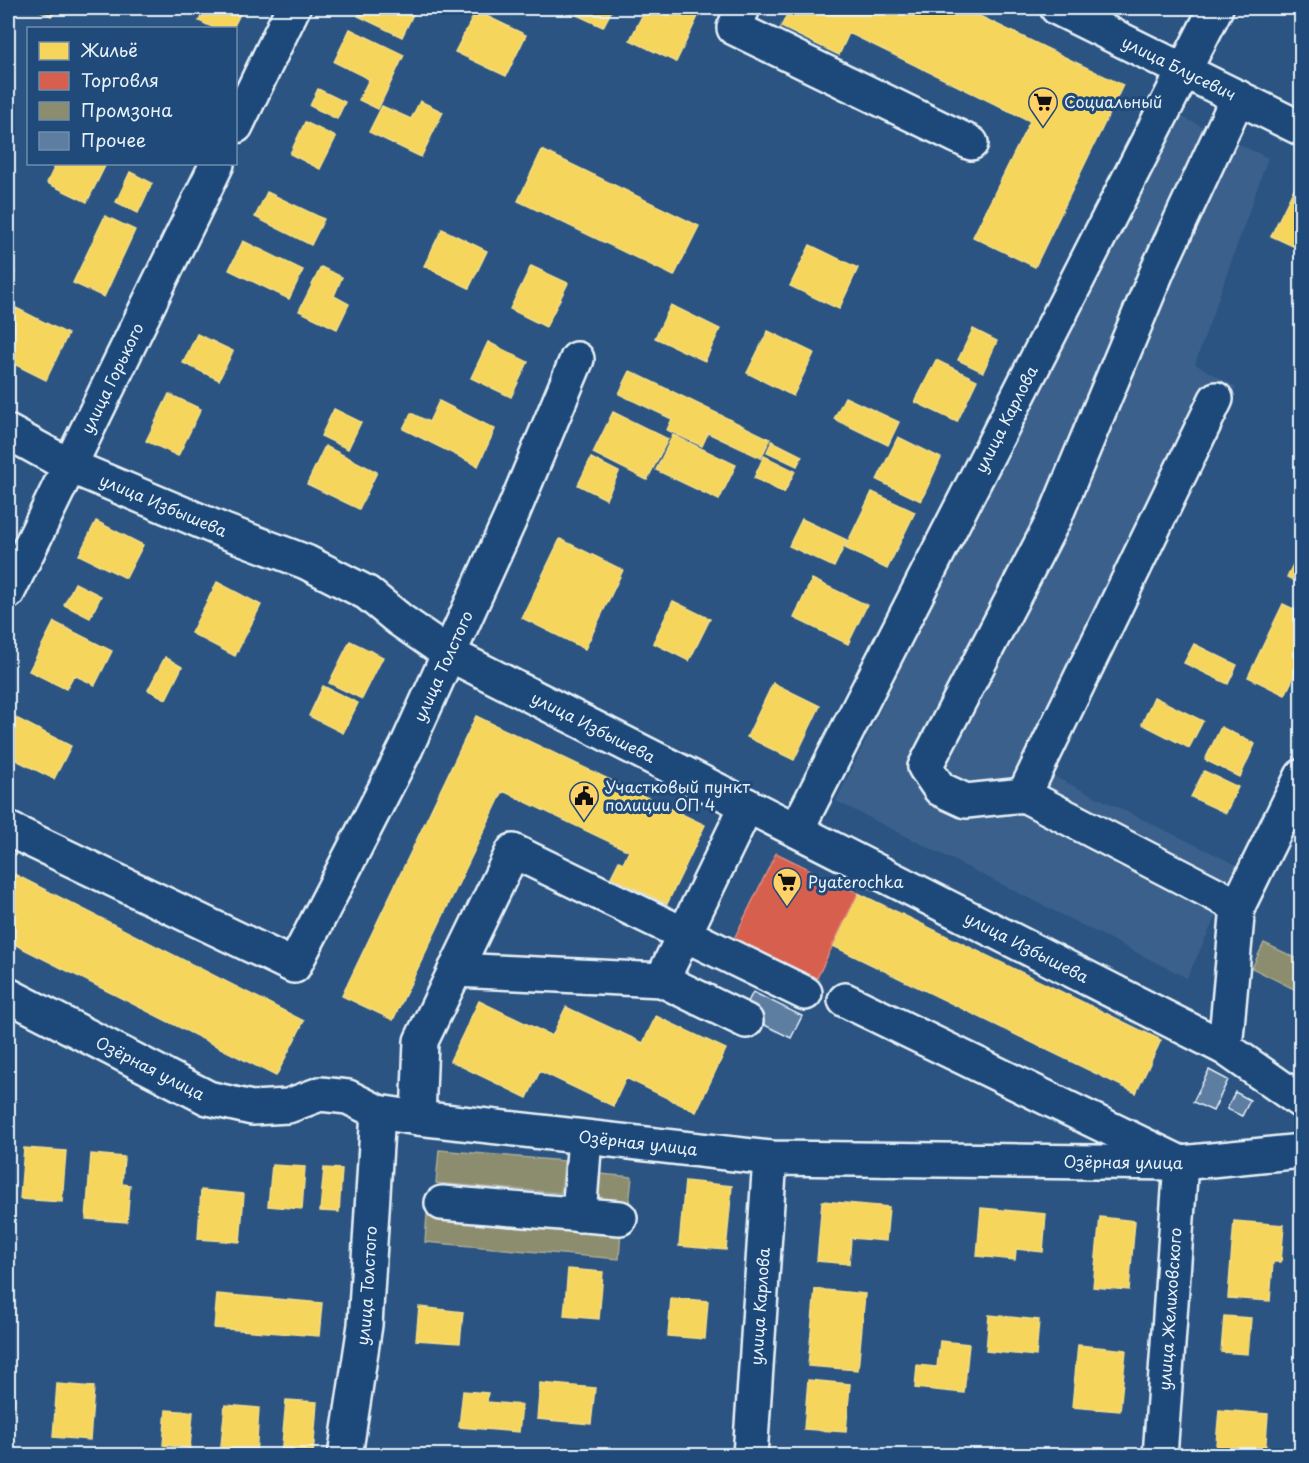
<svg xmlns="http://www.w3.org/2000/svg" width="1309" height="1463" font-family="'Playpen Sans',sans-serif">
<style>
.built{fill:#3a608b}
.homes{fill:#f6d55c;stroke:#f2dd8b;stroke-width:1.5}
.shops{fill:#d6604d;stroke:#db8c80;stroke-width:1.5}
.industry{fill:#8c8c6e;stroke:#a8aa97;stroke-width:1.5}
.building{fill:#5d7da1;stroke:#e8f1f8;stroke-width:1.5}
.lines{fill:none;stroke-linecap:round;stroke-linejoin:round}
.minor-casing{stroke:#e8f1f8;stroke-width:38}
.major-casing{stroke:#e8f1f8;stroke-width:38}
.minor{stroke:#1f4a7a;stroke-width:33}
.major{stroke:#1f4a7a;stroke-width:33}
.labels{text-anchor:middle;stroke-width:6;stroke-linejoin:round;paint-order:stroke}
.street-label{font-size:16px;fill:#e8f1f8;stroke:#1f4a7a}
.poi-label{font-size:16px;fill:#e8f1f8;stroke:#1f4a7a;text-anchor:start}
</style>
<rect width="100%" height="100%" fill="#2b5482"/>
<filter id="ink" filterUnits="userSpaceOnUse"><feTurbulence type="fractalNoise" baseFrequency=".0167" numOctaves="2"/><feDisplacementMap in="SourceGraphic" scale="12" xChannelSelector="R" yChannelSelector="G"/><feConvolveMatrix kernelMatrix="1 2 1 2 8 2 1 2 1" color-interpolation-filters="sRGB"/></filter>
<g filter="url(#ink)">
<path class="built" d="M1172 112 1268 158 1195 364 1236 387 1051 775 1239 866 1187 978 836 801Z"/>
<path class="homes" d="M34 8H56L52 16Z
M205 8H243L233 28H214L199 21Z
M362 8H416L402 37 358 16Z
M556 8H572L569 14Z
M580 8H613L603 27 577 15Z
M646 8H702L676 62 630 40Z
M790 8H963L1123 85 1035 267 973 237 1030 121 849 33 839 55 781 27Z
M476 11 526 35 506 76 455 52Z
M350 29 404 55 378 109 359 100 369 79 334 62Z
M318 89 345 102 337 119 310 106Z
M420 101 443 112 421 157 369 132 382 106 411 119Z
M305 122 336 137 320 169 290 154Z
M542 150 699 226 674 276 518 201Z
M56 164H106L87 202 47 183Z
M130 172 152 183 138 213 116 202Z
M1299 179 1302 180V229L1293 246 1271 236Z
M267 192 324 219 311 245 255 217Z
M105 216 135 230 104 297 73 283Z
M442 229 487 251 469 288 424 266Z
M243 241 303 270 289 299 229 270Z
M810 245 858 268 839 309 790 286Z
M531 266 568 283 546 327 510 309Z
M321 267 342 277 334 296 349 304 337 329 299 311Z
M8 268 15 272 8 288Z
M671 305 720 329 705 361 655 338Z
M16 308 68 334 46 380 8 361V325Z
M973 329 997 341 983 372 958 360Z
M768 331 814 353 793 396 747 373Z
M197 334 233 351 219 380 183 363Z
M488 342 528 362 511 397 471 378Z
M936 360 977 380 957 422 915 402Z
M630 371 770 439 761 458 708 433 702 446 667 430 672 419 619 394Z
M169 394 201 409 178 456 146 441Z
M845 397 899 422 888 445 834 419Z
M439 401 495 429 478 466 403 429 411 413 429 422Z
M334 409 361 422 348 449 321 436Z
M613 412 668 439 647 480 593 453Z
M673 435 736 465 719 500 656 470Z
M898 437 941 458 921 501 877 480Z
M772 441 802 456 797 466 767 452Z
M325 446 377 472 359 509 307 484Z
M764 456 795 471 784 493 754 478Z
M591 458 619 472 606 499 578 485Z
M872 492 915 512 887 569 845 548Z
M802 519 847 540 834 567 789 546Z
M96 521 143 545 126 578 79 555Z
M560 539 623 570 585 649 522 618Z
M1302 546V584L1287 577Z
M812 579 867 605 848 644 794 618Z
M217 582 261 605 235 656 191 633Z
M75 583 101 596 90 618 64 605Z
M673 601 710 619 689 661 653 643Z
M1283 604 1302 613V660L1285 695 1248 677Z
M54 622 112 651 95 685 74 675 66 689 29 671Z
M350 641 383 657 362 699 329 683Z
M1194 644 1237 665 1228 684 1184 663Z
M165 657 182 667 166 699 148 690Z
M773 683 820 706 794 760 747 737Z
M323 686 358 703 343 733 309 716Z
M1154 697 1203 721 1189 748 1142 724Z
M8 714 71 746 54 779 8 756Z
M476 716 705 825 667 904 611 877 619 861 623 863 629 851 503 791 393 1020 342 996Z
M1221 727 1255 744 1240 777 1205 760Z
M1204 771 1238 787 1226 813 1191 797Z
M8 871 304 1021 276 1076 8 941Z
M858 893 1161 1040 1136 1093 833 946Z
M479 1001 552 1036 566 1007 643 1043 656 1016 726 1049 696 1112 626 1078 613 1106 540 1071 527 1098 450 1061Z
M24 1148 66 1151 62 1202 20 1199Z
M91 1154 124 1157 122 1184 130 1185 127 1222 86 1219Z
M272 1165 305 1167 302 1209 268 1206Z
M324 1168 342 1169 339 1212 320 1211Z
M685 1181 732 1186 726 1250 679 1246Z
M201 1190 244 1194 240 1242 198 1239Z
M822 1201 889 1207 886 1241 851 1238 849 1264 817 1261Z
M981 1208 1046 1214 1043 1252 1016 1249 1015 1260 977 1256Z
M1100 1217 1135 1221 1129 1290 1093 1287Z
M1234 1221 1284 1225 1281 1262H1273L1270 1301 1228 1298Z
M568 1269 603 1272 599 1319 564 1316Z
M815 1289 865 1294 858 1370 808 1366Z
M217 1294 322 1303 319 1336 214 1328Z
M671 1298 708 1301 705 1339 668 1336Z
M419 1307 463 1312 460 1343 416 1340Z
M989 1315 1039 1320 1036 1356 986 1351Z
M1224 1316 1251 1318 1248 1354 1221 1352Z
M940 1341 969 1344 964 1393 915 1388 917 1365 937 1367Z
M1078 1345 1126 1350 1120 1411 1072 1407Z
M808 1380 850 1384 846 1432 804 1429Z
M540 1383 595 1388 591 1424 537 1419Z
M57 1384 94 1387 90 1440 53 1437Z
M463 1391 488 1393 487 1402 522 1405 519 1432 459 1427Z
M8 1395 14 1396 11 1431H8Z
M286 1400 317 1402 313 1456H281Z
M225 1405 259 1408 256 1456H220Z
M166 1410 193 1412 190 1448 163 1445Z
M1219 1410 1268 1414 1265 1456H1215Z
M1061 1448 1116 1453V1456H1061Z"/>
<path class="shops" d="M776 853 858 893 816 980 733 941Z"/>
<path class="industry" d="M1264 943 1302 961V993L1252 968Z
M439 1150 564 1161 561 1193 436 1183Z
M600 1174 632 1177 629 1205 598 1202Z
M427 1214 621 1230 619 1259 425 1242Z"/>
<path class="building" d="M753 992 802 1016 791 1038 742 1014Z
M1209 1070 1228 1080 1213 1111 1193 1102Z
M1235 1092 1250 1100 1242 1116 1227 1109Z"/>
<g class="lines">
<g class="minor-casing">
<g id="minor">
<path d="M743 8 734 28 971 143"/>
<path d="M236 126 293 8"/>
<path id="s1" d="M8 432 70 466 224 531 306 562 367 593 400 620 449 654 1225 1048 1302 1102"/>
<path id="s2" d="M8 592 217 164"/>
<path d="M1024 795 1216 399"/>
<path id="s3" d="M8 829 294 966 406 748 511 517 577 359"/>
<path id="s4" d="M797 829 1216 8"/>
<path d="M1238 906 1024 795 966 801 940 789 925 767 1055 517 1159 267 1238 97"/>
<path d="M455 970 662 980"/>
<path id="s5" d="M8 995 208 1098 252 1108 288 1106 320 1094 348 1097 378 1112 418 1118 770 1158 1181 1163 1302 1151"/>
<path d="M845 1000 1181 1163 1160 1456"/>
<path d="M746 1021 662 980 747 805"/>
<path d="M1225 1048 1238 906 1302 776"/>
<path d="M418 1118 421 1041 513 851 805 993"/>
<path d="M442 1203 620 1218"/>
<path d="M579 1215 585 1138"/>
<path id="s6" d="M345 1456 365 1325 378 1112"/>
<path id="s7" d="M750 1456 770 1158"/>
</g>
</g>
<g class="major-casing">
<g id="major">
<path id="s8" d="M1057 8 1302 129"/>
</g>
</g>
<use href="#minor" class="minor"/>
<use href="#major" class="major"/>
</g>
</g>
<defs>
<g id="supermarket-pin" transform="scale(1.5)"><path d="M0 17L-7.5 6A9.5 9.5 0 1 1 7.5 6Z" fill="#ffd166" stroke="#1f4a7a"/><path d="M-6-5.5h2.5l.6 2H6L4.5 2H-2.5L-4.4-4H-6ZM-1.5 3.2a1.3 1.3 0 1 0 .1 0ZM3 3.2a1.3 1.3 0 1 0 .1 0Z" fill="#111"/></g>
<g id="civic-pin" transform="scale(1.5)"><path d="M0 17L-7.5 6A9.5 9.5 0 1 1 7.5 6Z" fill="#ffd166" stroke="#1f4a7a"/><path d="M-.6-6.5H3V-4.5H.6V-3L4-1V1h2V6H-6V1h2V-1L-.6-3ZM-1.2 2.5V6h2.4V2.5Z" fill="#111"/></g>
</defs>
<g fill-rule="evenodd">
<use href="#supermarket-pin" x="1043" y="102"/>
<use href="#civic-pin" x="584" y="796"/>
<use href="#supermarket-pin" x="787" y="882"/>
</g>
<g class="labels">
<g class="street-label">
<text dy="6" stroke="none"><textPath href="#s8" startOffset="136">улица Блусевич</textPath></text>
<text dy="6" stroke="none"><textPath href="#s2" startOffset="238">улица Горького</textPath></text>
<text dy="6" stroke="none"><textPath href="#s4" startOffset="460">улица Карлова</textPath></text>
<text dy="6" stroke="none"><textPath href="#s1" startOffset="172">улица Избышева</textPath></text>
<text dy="6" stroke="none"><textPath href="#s3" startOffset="652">улица Толстого</textPath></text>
<text dy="6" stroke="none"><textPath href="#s1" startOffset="658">улица Избышева</textPath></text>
<text dy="6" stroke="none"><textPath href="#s1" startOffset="1144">улица Избышева</textPath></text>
<text dy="6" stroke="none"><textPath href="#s5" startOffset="160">Озёрная улица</textPath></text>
<text dy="6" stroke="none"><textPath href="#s5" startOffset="664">Озёрная улица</textPath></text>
<text dy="6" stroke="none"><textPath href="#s5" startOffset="1150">Озёрная улица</textPath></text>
<text dy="6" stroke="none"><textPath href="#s6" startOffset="172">улица Толстого</textPath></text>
<text dy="6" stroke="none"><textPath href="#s7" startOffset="150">улица Карлова</textPath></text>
<text transform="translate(1170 1309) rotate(-86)" y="6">улица Желиховского</text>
</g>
<g class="poi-label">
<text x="1064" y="108">Социальный</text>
<text x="605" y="793">Участковый пункт<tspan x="605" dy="18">полиции ОП 4</tspan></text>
<text x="808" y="888">Pyaterochka</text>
</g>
</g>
<rect width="1309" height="1463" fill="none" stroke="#1f4a7a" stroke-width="30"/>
<rect x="15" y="15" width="1279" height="1433" fill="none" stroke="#e8f1f8" stroke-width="2" filter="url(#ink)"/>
<rect x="27" y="27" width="210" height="138" fill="#1f4a7a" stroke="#6f8dac" stroke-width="1.5"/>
<rect x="39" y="42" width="30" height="18" fill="#f6d55c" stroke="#6f8dac" stroke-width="1.5"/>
<text x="81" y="57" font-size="18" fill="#e8f1f8">Жильё</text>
<rect x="39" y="72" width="30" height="18" fill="#d6604d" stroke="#6f8dac" stroke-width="1.5"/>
<text x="81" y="87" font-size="18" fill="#e8f1f8">Торговля</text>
<rect x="39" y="102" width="30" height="18" fill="#8c8c6e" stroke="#6f8dac" stroke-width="1.5"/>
<text x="81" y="117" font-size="18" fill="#e8f1f8">Промзона</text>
<rect x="39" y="132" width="30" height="18" fill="#5d7da1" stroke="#6f8dac" stroke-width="1.5"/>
<text x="81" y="147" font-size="18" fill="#e8f1f8">Прочее</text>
</svg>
